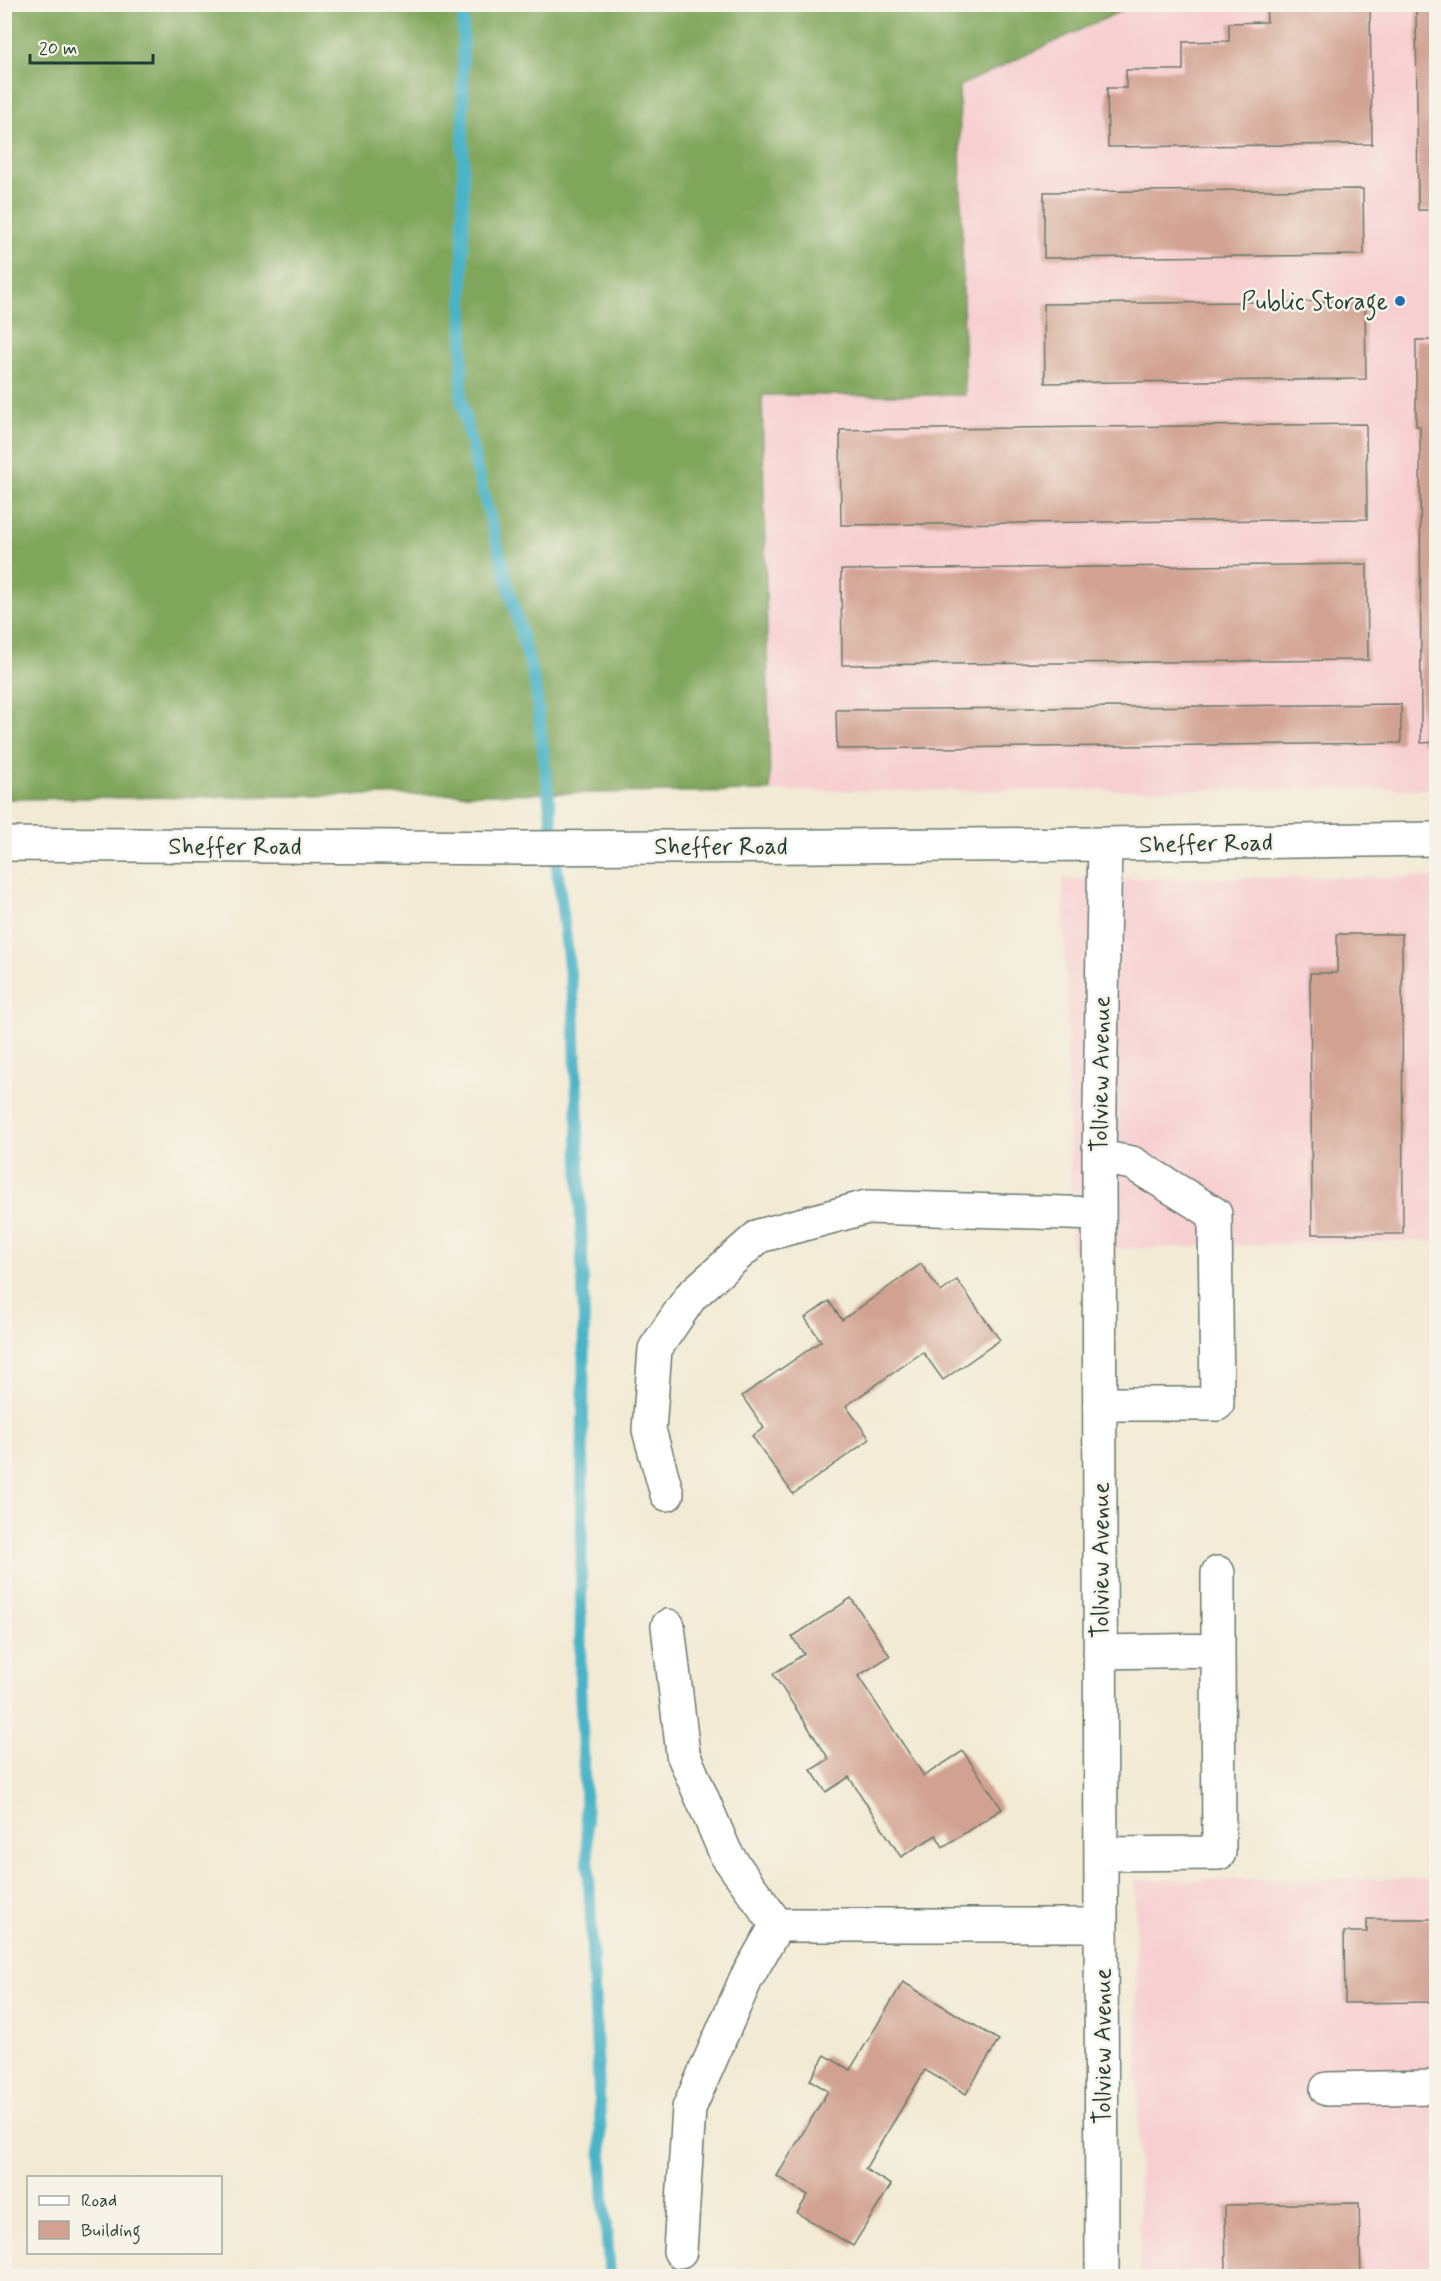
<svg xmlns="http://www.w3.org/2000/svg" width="1441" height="2281" font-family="Mynerve,sans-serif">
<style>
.built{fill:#f7cfd1}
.forest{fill:#80a65c;stroke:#507248;stroke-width:1.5}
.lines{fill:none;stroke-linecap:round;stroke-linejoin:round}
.stream{stroke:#49b3c7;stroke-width:12}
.building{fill:#d1a191}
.minor-casing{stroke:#697a6c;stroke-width:36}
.minor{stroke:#fff;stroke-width:33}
.poi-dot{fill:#1f6fb2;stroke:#f7f3e8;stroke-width:2}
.labels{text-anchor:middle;stroke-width:5;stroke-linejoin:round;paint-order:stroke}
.poi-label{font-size:24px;fill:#1f3d34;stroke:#f7f3e8;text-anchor:end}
.street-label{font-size:24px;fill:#1f3d34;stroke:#f7f3e8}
</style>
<rect width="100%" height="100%" fill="#f7f3e8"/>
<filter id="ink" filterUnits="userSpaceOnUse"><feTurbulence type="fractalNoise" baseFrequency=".0167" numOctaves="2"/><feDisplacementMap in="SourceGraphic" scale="12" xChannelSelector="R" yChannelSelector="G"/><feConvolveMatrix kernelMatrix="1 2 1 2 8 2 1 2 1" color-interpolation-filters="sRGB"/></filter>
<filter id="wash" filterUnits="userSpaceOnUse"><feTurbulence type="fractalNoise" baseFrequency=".008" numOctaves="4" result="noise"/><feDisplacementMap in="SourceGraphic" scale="24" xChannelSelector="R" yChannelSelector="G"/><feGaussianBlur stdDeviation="1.35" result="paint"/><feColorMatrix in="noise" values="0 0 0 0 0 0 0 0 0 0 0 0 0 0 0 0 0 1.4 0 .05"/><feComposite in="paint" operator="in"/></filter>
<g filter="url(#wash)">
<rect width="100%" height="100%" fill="#f2ead4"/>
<path class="built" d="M1134 5H1436V789L770 791 762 395H965L959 86Z
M1436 877V1240L1072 1250 1063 879Z
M1436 1879V2276H1140L1135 1880Z"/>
<path class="forest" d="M4 5 5 4 1134 5 959 86 965 395H762L770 791 5 799Z"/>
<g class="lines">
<path class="stream" d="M463 4V337L461 399 477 470 535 684 574 1007 584 1318 580 1686 604 2202 610 2276"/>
</g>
<g id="blocks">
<path class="building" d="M1266 4H1370L1372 144 1108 147 1107 88H1126V70H1183V42L1229 41V23L1267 22Z
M1416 4H1436V210H1418Z
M1363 189 1364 255 1044 258V192Z
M1365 301 1366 379 1045 383 1044 304Z
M1416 340H1436V742L1421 743 1420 426H1416Z
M1366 424 1367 519 841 525 840 430Z
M1367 564 1368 660 842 665 841 570Z
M1401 704V743L837 749 836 710Z
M1337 934H1402L1403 1234H1312L1310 973H1337Z
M921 1264 941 1292 957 1280 1000 1340 943 1380 923 1352 846 1406 870 1439 793 1494 752 1436 764 1428 742 1396 821 1341 805 1318 829 1301 842 1320Z
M851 1598 890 1656 858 1676 924 1776 963 1751 1002 1809 943 1847 936 1835 901 1857 849 1777 826 1792 811 1770 829 1759 773 1674 804 1654 792 1637Z
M1367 1919H1436V2002L1345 2003 1344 1932H1367Z
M903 1982 999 2040 966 2094 925 2070 865 2169 891 2185 853 2246 797 2213 808 2195 777 2176 828 2091 810 2080 825 2055 850 2070Z
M1359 2203 1361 2276H1226L1225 2205Z"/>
</g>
</g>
<g filter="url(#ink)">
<use href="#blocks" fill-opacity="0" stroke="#697a6c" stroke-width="1.5"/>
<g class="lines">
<g class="minor-casing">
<path id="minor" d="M4 844 523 848 1105 844 1436 839
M1099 1157 1132 1163 1215 1214 1217 1404H1100
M667 1494 649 1430 655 1349 691 1296 759 1236 867 1207 1099 1214
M668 1626 683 1754 726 1854 777 1925 746 1979 689 2108 680 2251
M1100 1652 1218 1650V1573
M1101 1854 1219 1853 1218 1650
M777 1925H1101
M1327 2089 1436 2087
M1102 2276 1099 1157 1105 844"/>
</g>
<use href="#minor" class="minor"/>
</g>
</g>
<circle class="poi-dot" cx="1400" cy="301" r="6"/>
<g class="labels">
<g class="poi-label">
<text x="1388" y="309">Public Storage</text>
</g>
<g class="street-label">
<text transform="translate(1206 843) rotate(-1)" y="8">Sheffer Road</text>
<text x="235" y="854">Sheffer Road</text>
<text x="721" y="854">Sheffer Road</text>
<text transform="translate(1100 1074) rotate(-89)" y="8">Tollview Avenue</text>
<text transform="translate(1100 1560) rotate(-90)" y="8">Tollview Avenue</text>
<text transform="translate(1102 2046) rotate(-90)" y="8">Tollview Avenue</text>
</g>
</g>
<rect width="1441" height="2281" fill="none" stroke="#f7f3e8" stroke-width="24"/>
<rect x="27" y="2176" width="195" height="78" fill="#f7f3e8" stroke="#a1aaa0" stroke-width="1.5"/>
<rect x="39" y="2196" width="30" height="9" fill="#ffffff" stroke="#a1aaa0" stroke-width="1.5"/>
<text x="81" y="2206" font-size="18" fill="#1f3d34">Road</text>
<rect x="39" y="2221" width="30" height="18" fill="#d1a191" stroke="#a1aaa0" stroke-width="1.5"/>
<text x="81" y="2236" font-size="18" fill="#1f3d34">Building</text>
<path d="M30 54v9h123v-9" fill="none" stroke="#1f3d34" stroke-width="3"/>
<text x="39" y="54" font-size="18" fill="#1f3d34" stroke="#f7f3e8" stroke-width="4.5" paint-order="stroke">20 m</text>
</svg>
